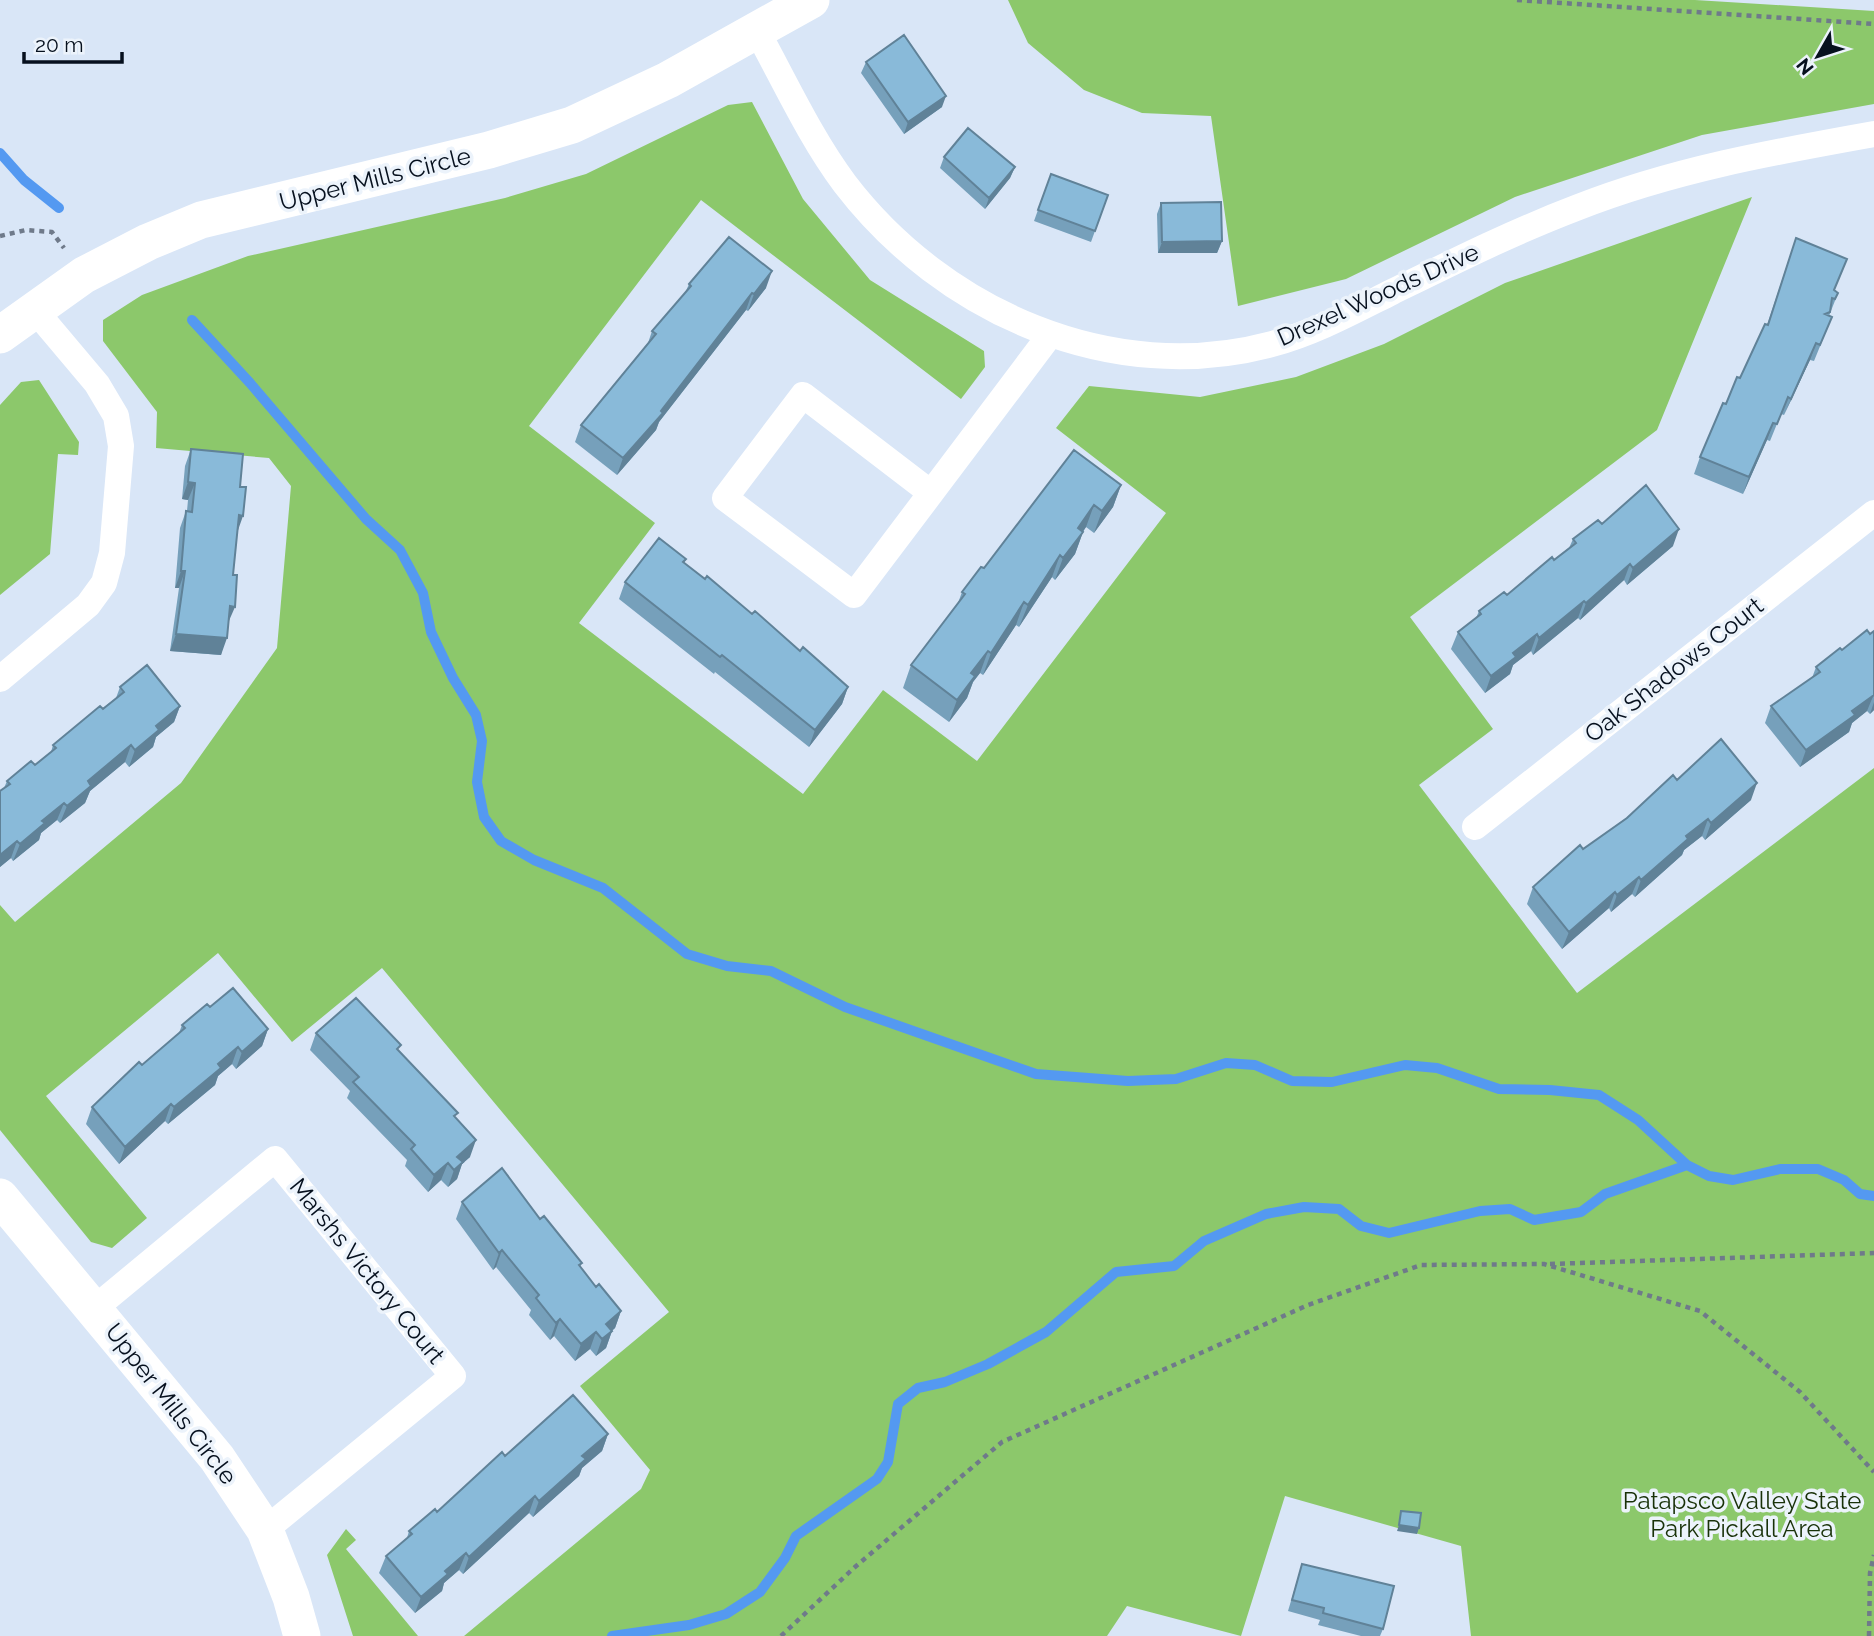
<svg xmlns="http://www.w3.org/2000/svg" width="1874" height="1636" font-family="Raleway,sans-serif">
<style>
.green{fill:#8cc86b}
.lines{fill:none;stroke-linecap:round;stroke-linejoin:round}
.stream{stroke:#5499f1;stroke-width:10}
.path{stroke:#6f7a8a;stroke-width:4.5;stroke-dasharray:5 5;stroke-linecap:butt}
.street{stroke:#fff;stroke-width:26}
.secondary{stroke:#fff;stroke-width:37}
.wall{fill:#76a0bb}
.shaded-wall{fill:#608298}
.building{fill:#89bad9;stroke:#608298;stroke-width:2}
.labels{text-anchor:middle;stroke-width:7;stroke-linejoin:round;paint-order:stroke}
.street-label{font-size:24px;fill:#06101e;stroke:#ecf3fb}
.park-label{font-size:24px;fill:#183108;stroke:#ecf3fb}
</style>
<rect width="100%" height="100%" fill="#d9e6f7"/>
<path class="green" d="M1008 0H1695L1874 11V104L1702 135 1515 197 1346 279 1238 306 1211 116 1142 113 1084 90 1028 43Z
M752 102 803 199 870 280 984 351 985 367 961 399 701 200 529 426 655 523 579 623 803 794 883 690 977 761 1166 513 1056 428 1089 386 1200 397 1296 377 1384 344 1505 283 1752 197 1657 430 1410 617 1493 729 1419 785 1577 993 1874 768V1636H1471L1461 1546 1285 1496 1241 1636 1127 1606 1107 1636H464L641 1489 650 1470 580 1386 669 1312 382 968 292 1042 218 953 46 1096 147 1218 112 1248 91 1242 0 1130V905L15 922 181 783 277 648 291 486 269 458 156 448 157 412 103 341V320L142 295 248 256 505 198 586 174 728 105Z
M39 380 79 442 78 455 58 454 50 554 0 595V405L21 382Z
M346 1529 356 1540 346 1549 418 1636H353L327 1555Z"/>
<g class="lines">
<path class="stream" d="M0 153 24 180 59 208
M192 320 250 383 366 519 400 550 423 593 431 632 453 678 476 715 482 741 477 782 484 817 501 841 534 860 603 888 687 954 727 966 771 971 845 1007 1036 1074 1128 1081 1176 1079 1226 1063 1255 1065 1292 1081 1332 1082 1405 1065 1437 1068 1499 1089 1550 1090 1599 1095 1638 1120 1687 1165 1709 1176 1733 1180 1780 1169H1818L1844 1180 1860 1194 1874 1196
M612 1636 689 1625 726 1614 760 1592 785 1558 796 1536 877 1479 888 1462 898 1404 918 1388 945 1382 988 1364 1046 1332 1116 1272 1174 1266 1204 1241 1266 1214 1304 1207 1339 1209 1361 1226 1389 1233 1480 1211 1510 1209 1534 1220 1581 1212 1605 1194 1687 1165"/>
<path class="path" d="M1517 0 1874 24
M0 236 26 230 52 232 64 248
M1550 1264 1874 1253
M781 1636 855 1567 1002 1442 1308 1305 1421 1265 1544 1264 1700 1311 1800 1392 1874 1472
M1869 1636 1870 1573 1874 1555"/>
<path class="street" d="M757 31C785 82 810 137 845 184 943 312 1112 387 1272 344 1314 333 1354 311 1392 292 1453 262 1513 232 1576 208 1672 170 1773 152 1874 134
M931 493 854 595 725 498 803 395 931 493 1050 335
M0 679 88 605 104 583 112 553 121 446 116 416 97 384 33 308
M1475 827 1874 513
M95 1308 275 1159 453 1376 265 1530"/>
<path class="secondary" d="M0 335 84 275 148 242 201 220 489 150 572 125 668 80 811 0
M0 1197 217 1458 265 1530 291 1597 302 1636"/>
</g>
<path class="wall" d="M866 62 942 107 904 134 861 73Z
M944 157 1015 167 1010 178 985 209 940 168Z
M1051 174 1108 195 1091 242 1034 221Z
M1161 203 1222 241 1217 253H1158L1157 214Z
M1796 238 1835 290 1838 293 1829 316 1832 317 1814 361 1810 360 1784 415 1781 414 1770 441 1767 440 1743 494 1694 474 1700 457 1767 325Z
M689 284 766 288 748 311 746 310 659 422 656 430 617 475 575 442 581 425 648 343 652 331 685 293Z
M191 449 237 533 228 623 221 655 170 651 179 588H175L180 528 186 511H187L188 500 182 499 185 466Z
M1121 485 1113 507 1094 533 1086 527 1083 532 1075 554 1055 580 1052 577 1019 627 1016 625 983 675 980 673 973 682 967 698 949 722 903 688 911 665 958 603 962 592 984 568Z
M1602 524 1673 546 1627 585 1624 580 1580 620 1578 618 1533 655 1531 651 1513 665 1510 674 1485 693 1451 649 1458 632 1476 618 1479 611 1507 595 1569 548 1573 539Z
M686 559 684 563 848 687 842 704 809 747 715 672 714 674 619 599 625 582Z
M1874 631V710L1870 714 1867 711 1852 723 1849 732 1800 767 1765 723 1771 706 1812 678 1816 667 1870 634Z
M120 687 180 706 174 722 156 737 153 747 129 767 125 762 90 791 85 803 60 823 57 820 41 833 39 840 13 861 11 858 0 867V791L4 788 7 781 35 765 51 752 53 745 116 698Z
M1677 780 1751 800 1705 840 1702 836 1684 850 1682 855 1635 897 1632 894 1611 912 1609 908 1562 949 1527 904 1533 887Z
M210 1007 268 1029 262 1046 236 1069 232 1064 218 1076 215 1085 168 1124 165 1121 119 1164 86 1124 92 1107 179 1033 182 1025Z
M316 1033 399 1051 456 1118 470 1157 462 1164 457 1179 448 1187 441 1180 428 1192 405 1166 407 1160 347 1098 350 1091 310 1050Z
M462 1202 540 1219 582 1263 580 1267 596 1287 621 1311 615 1328 612 1331 606 1348 596 1356 590 1349 575 1361 554 1336 550 1340 529 1315 531 1310 496 1267 493 1270 456 1219Z
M608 1434 602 1451 582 1468 579 1476 533 1517 529 1513 463 1574 459 1570 444 1583 442 1591 415 1613 379 1573 386 1556 407 1538 409 1531 437 1512Z
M1302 1564 1383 1629 1380 1636H1361L1318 1625 1320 1620 1288 1611Z"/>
<path class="shaded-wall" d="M946 96 942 107 904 134 908 122Z
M1015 167 1010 178 985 209 989 198Z
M1222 241 1217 253H1158L1162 242Z
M772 271 766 288 748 311 754 294Z
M752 293 746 310 659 422 656 430 617 475 623 458Z
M1816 343 1810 360 1784 415 1791 399Z
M1773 423 1767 440 1743 494 1749 477Z
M188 482 195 483 188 500 182 499Z
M1121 485 1113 507 1094 533 1102 511Z
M1094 505 1086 527 1081 534 1083 532 1075 554 1055 580 1063 558 1078 528Z
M239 515 243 516 237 533Z
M1679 529 1673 546 1627 585 1633 568Z
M1060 555 1052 577 1019 627 1028 605Z
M1630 564 1624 580 1580 620 1586 603Z
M181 571H185L179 588H175Z
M1584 601 1578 618 1533 655 1539 638Z
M1024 602 1016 625 983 675 991 653Z
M230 606 235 607 228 623Z
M176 634 227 638 221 655 170 651Z
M1537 634 1531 651 1513 665 1510 674 1485 693 1491 676 1513 653Z
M988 651 980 673 973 682 967 698 949 722 957 700 971 673Z
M848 687 842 704 809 747 815 730Z
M1874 694 1867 711 1852 723 1849 732 1800 767 1806 750Z
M1874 702V710L1870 714Z
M180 706 174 722 156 737 153 747 129 767 135 750 156 726Z
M131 745 125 762 90 791 85 803 60 823 67 806 88 781Z
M1757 783 1751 800 1705 840 1711 823Z
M64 803 57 820 41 833 39 840 13 861 20 844 42 821Z
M1708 819 1702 836 1684 850 1682 855 1635 897 1641 880 1686 836Z
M17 841 11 858 0 867V855Z
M1639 877 1632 894 1611 912 1617 895Z
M1615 892 1609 908 1562 949 1569 932Z
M268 1029 262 1046 236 1069 242 1052Z
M238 1047 232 1064 218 1076 215 1085 168 1124 174 1107 218 1064Z
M171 1104 165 1121 119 1164 125 1147Z
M476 1140 470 1157 462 1164 457 1179 448 1187 454 1170 457 1157Z
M448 1163 441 1180 428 1192 434 1175Z
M502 1250 496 1267 493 1270 499 1253Z
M621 1311 615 1328 601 1339 606 1324Z
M560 1319 554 1336 550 1340 556 1323Z
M612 1331 606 1348 596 1356 602 1339Z
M596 1332 590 1349 575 1361 581 1344Z
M608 1434 602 1451 582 1468 579 1476 533 1517 539 1501 582 1456Z
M535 1496 529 1513 463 1574 469 1557Z
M1399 1525 1419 1528 1417 1534 1397 1531Z
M466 1553 459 1570 444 1583 442 1591 415 1613 421 1597 445 1571Z"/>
<path class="building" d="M904 35 946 96 908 122 866 62Z
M968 128 1015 167 989 198 944 157Z
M1051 174 1108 195 1095 231 1038 210Z
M1221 202 1222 241 1162 242 1161 203Z
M729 237 772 271 754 294 752 293 661 411 663 413 623 458 581 425 656 334 652 331 691 286 689 284Z
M1796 238 1847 259 1834 290 1838 293 1835 299 1832 298 1830 312 1825 314 1832 317 1820 345 1816 343 1791 399 1788 397 1777 424 1773 423 1749 477 1700 457 1723 403 1726 404 1737 377 1740 378 1765 324 1768 325Z
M191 449 243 454 240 487H246L243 516 239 515 233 575H237L235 607 230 606 227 638 176 634 185 571H181L186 511 192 512 195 483 188 482Z
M1074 450 1121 485 1102 511 1094 505 1078 528 1083 532 1063 558 1060 555 1028 605 1024 602 991 653 988 651 971 673 975 676 957 700 911 665 965 594 962 592 981 567 984 568Z
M1646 485 1679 529 1633 568 1630 564 1586 603 1584 601 1539 638 1537 634 1513 653 1516 657 1491 676 1458 632 1481 614 1479 611 1504 592 1507 595 1552 557 1554 560 1576 543 1573 539 1598 520 1602 524Z
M659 538 686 559 683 562 705 579 707 576 752 614 755 611 800 651 803 647 848 687 815 730 722 655 720 657 625 582Z
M1867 630 1870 634 1874 631V695L1852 711 1855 715 1806 750 1771 706 1820 672 1816 667 1840 648 1842 650Z
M147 665 180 706 156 726 159 730 135 750 131 745 88 781 91 786 67 806 64 803 42 821 45 823 20 844 17 841 0 855V791L10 784 7 781 31 761 35 765 56 748 53 745 100 706 103 709 124 692 120 687Z
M1721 739 1757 783 1711 823 1708 819 1686 836 1688 839 1641 880 1639 877 1617 895 1615 892 1569 932 1533 887 1580 845 1583 849 1627 818 1673 775 1677 780Z
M233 988 268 1029 242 1052 238 1047 218 1064 221 1068 174 1107 171 1104 125 1147 92 1107 139 1062 142 1065 185 1028 182 1025 207 1004 210 1007Z
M356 998 401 1045 397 1049 458 1113 454 1116 476 1140 457 1157 463 1162 454 1170 448 1163 434 1175 411 1149 415 1145 353 1082 359 1077 316 1033Z
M502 1168 540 1219 544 1216 582 1263 579 1265 596 1287 599 1284 621 1311 606 1324 612 1331 602 1339 596 1332 581 1344 560 1319 556 1323 536 1298 539 1295 502 1250 499 1253 462 1202Z
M573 1395 608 1434 582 1456 586 1459 539 1501 535 1496 469 1557 466 1553 445 1571 448 1574 421 1597 386 1556 412 1534 409 1531 435 1509 437 1512 502 1452 505 1456Z
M1401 1511 1421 1513 1419 1528 1399 1525Z
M1302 1564 1394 1586 1383 1629 1323 1613 1324 1608 1292 1600Z"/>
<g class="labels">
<g class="street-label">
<text transform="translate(375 179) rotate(-14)" y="8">Upper Mills Circle</text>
<text transform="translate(1378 295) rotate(-24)" y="8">Drexel Woods Drive</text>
<text transform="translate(1674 670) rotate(-38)" y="8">Oak Shadows Court</text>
<text transform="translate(367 1271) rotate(51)" y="8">Marshs Victory Court</text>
<text transform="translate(171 1404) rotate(52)" y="8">Upper Mills Circle</text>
</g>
<g class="park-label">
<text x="1742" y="1509">Patapsco Valley State<tspan x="1742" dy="28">Park Pickall Area</tspan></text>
</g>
</g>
<g transform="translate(1818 56) rotate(231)" stroke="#ecf3fb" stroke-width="5" paint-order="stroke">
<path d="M0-5L12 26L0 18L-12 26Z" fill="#06101e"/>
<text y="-10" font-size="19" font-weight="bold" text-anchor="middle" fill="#06101e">N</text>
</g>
<path d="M24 52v10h98v-10" fill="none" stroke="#06101e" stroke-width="3.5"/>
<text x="35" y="52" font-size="21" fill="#06101e" stroke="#ecf3fb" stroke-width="5" paint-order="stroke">20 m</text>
</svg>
